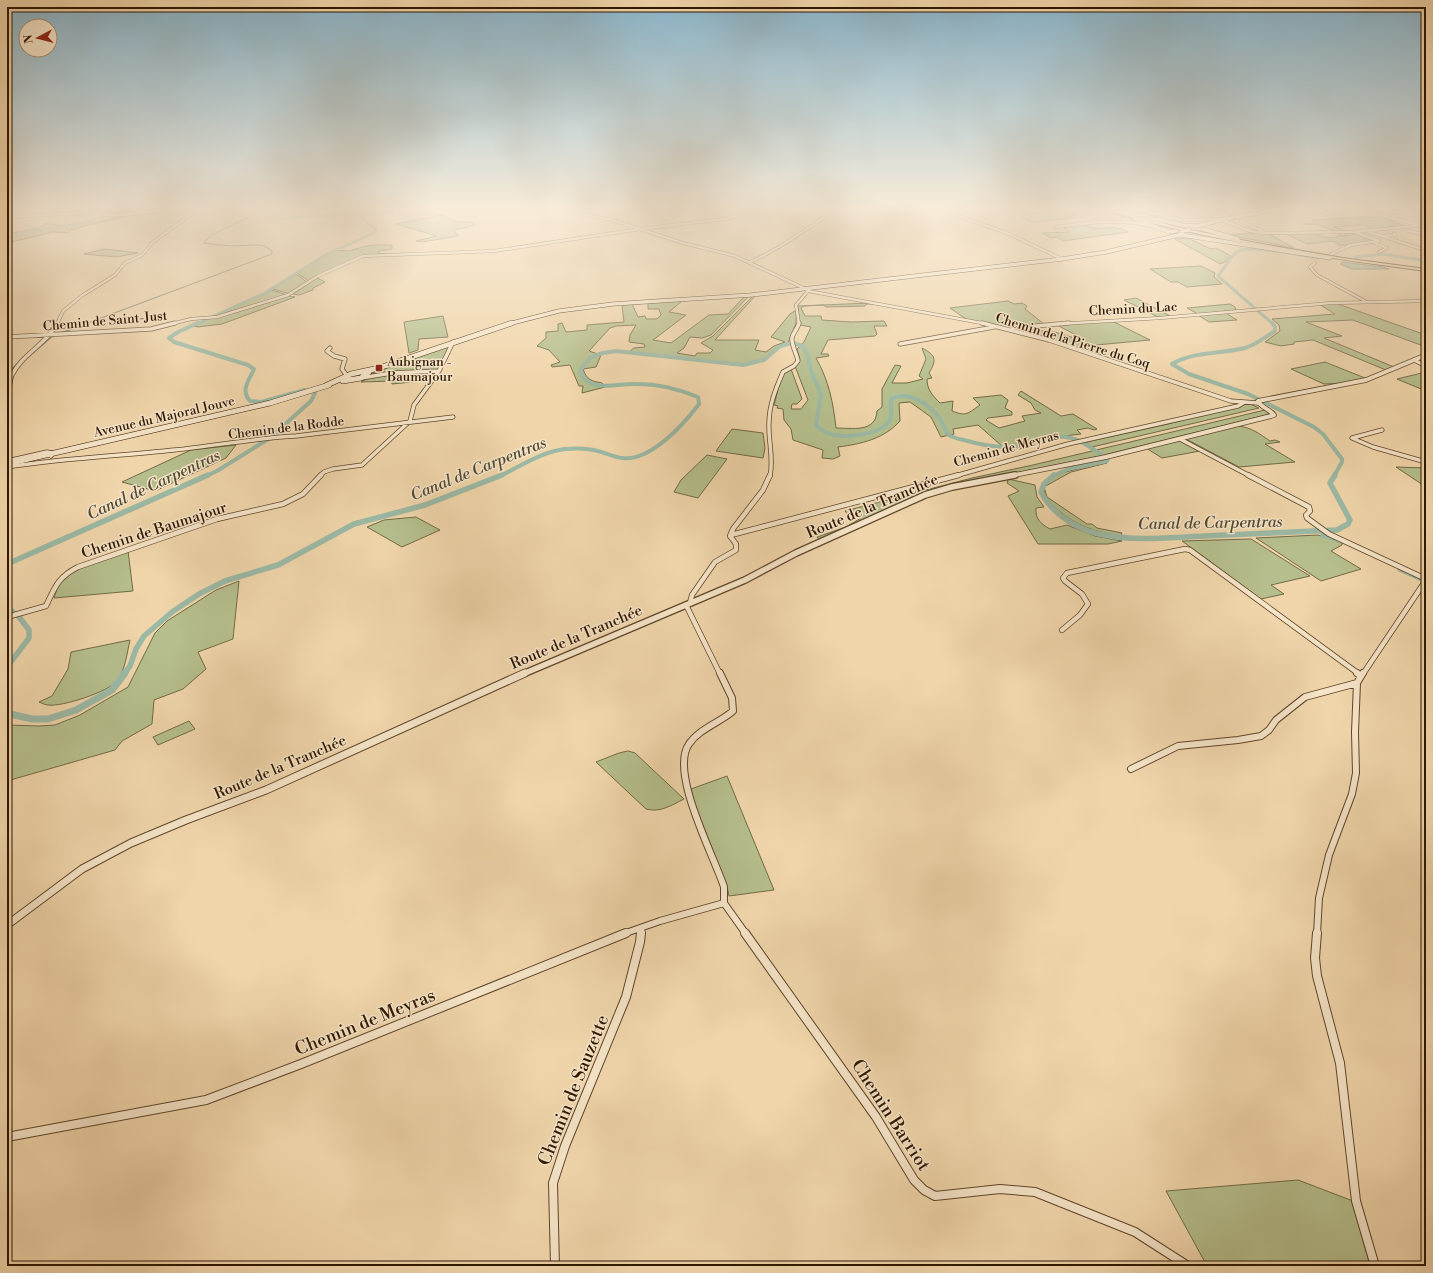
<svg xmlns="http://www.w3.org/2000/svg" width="1433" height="1273" font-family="'Libre Bodoni',serif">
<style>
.green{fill:#b5be8c;stroke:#726a46}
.water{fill:#9bb9a5;stroke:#707863}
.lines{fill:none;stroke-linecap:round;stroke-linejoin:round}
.stream-far1{stroke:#707863;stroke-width:1}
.stream{stroke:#707863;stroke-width:1.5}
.canal-far3{stroke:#9bb9a5;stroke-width:3}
.canal-far2{stroke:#9bb9a5;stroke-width:4}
.canal-far1{stroke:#9bb9a5;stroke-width:5.5}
.canal{stroke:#9bb9a5;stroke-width:7}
.river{fill:#9bb9a5;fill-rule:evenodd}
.minor-far4-casing{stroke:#5f462a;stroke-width:3.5}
.minor-far3-casing{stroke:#5f462a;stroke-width:5}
.minor-far2-casing{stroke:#5f462a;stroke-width:6}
.minor-far1-casing{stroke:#5f462a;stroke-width:8}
.minor-casing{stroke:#5f462a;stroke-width:10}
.tertiary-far2-casing{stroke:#5f462a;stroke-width:5.5}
.tertiary-far1-casing{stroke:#5f462a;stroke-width:8}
.tertiary-casing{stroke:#5f462a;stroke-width:9}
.secondary-far1-casing{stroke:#2f1700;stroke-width:4.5}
.secondary-casing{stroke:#2f1700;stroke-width:6}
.primary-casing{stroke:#2f1700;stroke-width:2}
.minor-far4{stroke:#f5e4c8;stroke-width:2.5}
.minor-far3{stroke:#f5e4c8;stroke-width:3.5}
.minor-far2{stroke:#f5e4c8;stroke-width:4.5}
.minor-far1{stroke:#f5e4c8;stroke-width:6}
.minor{stroke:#f5e4c8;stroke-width:8}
.tertiary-far2{stroke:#f5e4c8;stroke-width:4}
.tertiary-far1{stroke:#f5e4c8;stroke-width:5.5}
.tertiary{stroke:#f5e4c8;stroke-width:7}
.secondary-far1{stroke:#f5e4c8;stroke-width:3.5}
.secondary{stroke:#f5e4c8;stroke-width:5}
.primary{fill:#f0d5aa;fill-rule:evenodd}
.secondary-bridge-casing{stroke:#2f1700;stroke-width:4.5;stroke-linecap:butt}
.secondary-bridge{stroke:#f5e4c8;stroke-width:3.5}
.poi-dot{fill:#8f2418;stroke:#f5e4c8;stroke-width:1.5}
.labels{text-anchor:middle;stroke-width:3;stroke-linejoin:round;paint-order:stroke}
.far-street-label{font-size:13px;fill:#2f1700;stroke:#f5e4c8}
.far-poi-label{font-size:13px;fill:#2f1700;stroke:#f5e4c8;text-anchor:start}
.street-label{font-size:15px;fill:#2f1700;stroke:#f5e4c8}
.water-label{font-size:16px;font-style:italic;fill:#4f4832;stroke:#f5e4c8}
.near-street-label{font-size:18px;fill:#2f1700;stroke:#f5e4c8}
</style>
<rect width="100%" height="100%" fill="#f0d5aa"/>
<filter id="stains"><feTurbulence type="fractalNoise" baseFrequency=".005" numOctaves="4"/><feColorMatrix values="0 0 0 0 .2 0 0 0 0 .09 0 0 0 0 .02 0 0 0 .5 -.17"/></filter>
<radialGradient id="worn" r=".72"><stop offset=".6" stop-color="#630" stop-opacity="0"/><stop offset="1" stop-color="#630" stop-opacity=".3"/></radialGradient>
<path class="green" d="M90 207H197L159 212 157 214 129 216 88 225 71 230 67 233 53 232 7 243V234L38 228 49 223C61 230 86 220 99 218 104 217 109 217 115 215L69 213Z
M395 208 402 211 364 216 348 208Z
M1073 210 1078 215H1072L1075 218 1030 222 1021 215Z
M442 215 458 222H472L475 225 454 230 458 236 422 242 416 241 437 236 396 224Z
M1380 217 1403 225 1374 229 1363 225 1334 227 1351 233 1345 234V236L1356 234 1376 240 1350 245H1340L1333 241 1307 244 1284 233 1315 234 1329 238 1343 236 1338 234 1340 233 1319 225 1303 224 1314 223 1312 220Z
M1082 224C1100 234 1112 222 1128 232L1063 241 1057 237 1051 238 1042 233 1070 232 1062 227Z
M1254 233H1267L1294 248 1229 235Z
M1188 238 1211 249 1216 248 1231 256 1227 261 1220 264 1175 239Z
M376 245H392V249L379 251 377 253 386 254 363 255 309 281 297 273 336 250 349 251 366 246Z
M105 249 138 253 116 257 84 254Z
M1201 266 1215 273 1214 277 1222 284 1187 287 1178 282H1171L1150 269Z
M296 274 307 282 290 294 273 289Z
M317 278 325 282 313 288V290L299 295 293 294Z
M272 290 287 295 214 316 265 294Z
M756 295 715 340H759L755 350 766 352 774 346 785 342 771 337 790 314 796 310V323L788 343 776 348 768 358 764 360 744 365H734L631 352 630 351 634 348 645 347 644 344 629 342 630 335 636 325 616 326 610 328 589 351 601 355 596 367 583 369C587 380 591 381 602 383L605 387 582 393 583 386H579L570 365 552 367 551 365 560 362 549 350 537 346 546 338V332L558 331V324L562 323 566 332 587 330V325L624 322 622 305 632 304 638 317 645 316 646 319H657L661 315 659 309H648V303L682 301 669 312 686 315 653 340 671 343 709 315 728 314 744 297 749 296 711 335 702 338 690 337 684 348 677 353 695 356 697 353H710L713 350 701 343 713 336 753 296Z
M289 296 295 297 222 324 198 327 194 326 211 318 234 313Z
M1136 298 1170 316 1158 317 1124 300Z
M1008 301 1014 304 1022 303 1027 306 1025 309 1044 324 1005 327 966 319 950 308Z
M870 303 878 304H866L865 306 826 307 823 305 804 306 801 308 805 316H821L822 320 851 322 884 321 887 326H874L877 334 875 336 828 340 821 354H828L829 356 816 358C829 381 833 402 836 428 852 428 876 433 877 411L882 407V389L895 365 901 366 892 383H907L923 379 919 376 926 359 922 348C936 355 937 360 929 373L932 378 927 379C927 390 933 396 940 403L953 401 952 411C967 417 968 413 980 405L973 398 1001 395 1008 400 1005 408 1012 412V415L988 418 986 420 999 428C1008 426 1016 423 1025 421L1022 416 1041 413 1035 410 1031 403 1018 395 1021 391 1061 416 1073 414 1097 429 1094 430 1088 428 1077 430 1081 434 1055 437 1019 448 1007 447 1002 446 978 425 953 429 954 434 941 437 931 417 910 402 899 403 900 421C884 439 861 444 838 447L840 456 833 459 822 458 823 450 793 440 791 429 784 420 783 409 777 408 778 406 774 405 782 374 791 369 802 399 797 404H792L791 409H801L808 400 795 366 800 359 797 349 804 342 811 327 800 325 798 306Z
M1335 303 1426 335V347L1353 320 1306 322 1342 336 1324 338 1394 367 1386 370 1313 340 1294 342V344L1281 346 1265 342 1280 331 1279 325 1272 319 1335 314 1319 304Z
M1230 304 1235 307 1236 310 1198 314 1187 308Z
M1224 312 1237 320 1209 322 1198 315Z
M443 316 448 337 419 339 418 350 409 353 404 322Z
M1110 320 1150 340 1096 345 1108 353 1098 355 1044 337 1014 329 1031 328 1047 332H1055L1071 337 1076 335 1055 324Z
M450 345 438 370 370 374Z
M1325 362 1365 378 1348 383 1324 384 1291 369Z
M1426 372V391L1397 379Z
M435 373 436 374 432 380 392 384V381L361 382 367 379 393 374Z
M1245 404H1250L1259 408 1092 447 1086 442 1168 424Z
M1265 410 1270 412 1266 415 1100 456 951 486 820 541 817 537 846 527 861 518 849 516 845 511 972 478 1033 465Z
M1236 426C1249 426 1260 434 1270 441L1275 440 1280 442 1265 444 1295 462 1239 467 1186 439Z
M732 429 763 433 765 448 763 458 716 451Z
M1180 440 1200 451 1162 458 1146 448Z
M236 445 226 458 155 491 122 482 191 450Z
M707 455 727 459 698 498 674 492 681 480Z
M1105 462 1107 463 1071 472 1044 487 1047 497 1087 524H1092L1097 528 1122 533 1120 536C1096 532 1076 526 1058 510 1050 502 1043 497 1044 485L1057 474Z
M1396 467 1426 468V487Z
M1008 479 1035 485 1037 497 1044 507 1036 508C1035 519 1041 524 1050 529L1067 525 1095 536 1122 541 1108 544H1038L1008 496 1019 491 1007 483Z
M416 517 440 530 402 547 367 527 384 520Z
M1318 535 1342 542V545L1331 551 1361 569 1321 581 1256 538Z
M1251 539 1310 576 1271 585 1284 594 1261 599 1182 541Z
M128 551 133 591 54 598 58 585 68 572Z
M239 581 233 639 198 652 206 669 183 689 154 700 152 724 122 741 115 750 7 781V725L39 726 55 725 80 715 128 687 155 633 167 621 216 590Z
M130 640C127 653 125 671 117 681 108 692 62 707 48 705 45 705 42 703 39 702L52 696 68 669 71 652Z
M189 721 195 729 158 745 153 737Z
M628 751 635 753 684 799C672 805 660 813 646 809L596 762 619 753Z
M727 776 774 890 729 896 727 886 693 800 691 789Z
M1298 1180 1353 1201 1370 1266H1207L1166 1191Z"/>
<path class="water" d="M1343 262 1383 267 1389 269H1352L1340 264Z"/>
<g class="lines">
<path class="stream-far1" d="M85 324 272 254V251L264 246 257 245 231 246 203 243 212 235 269 207"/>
<path class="stream" d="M61 333 88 323
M21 363 54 335
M11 374 13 368 17 364
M7 385 9 379"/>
<path class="canal-far3" d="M1395 207 1426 218
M1355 257 1384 254 1426 261
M196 324 265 293 327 254 372 234 376 230 360 216 353 214 287 218H277L272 215 286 207
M1273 324 1218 276C1223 270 1232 255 1237 252 1248 244 1303 256 1319 258"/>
<path class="canal-far2" d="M198 323 178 332 169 338 174 342 248 365 254 369C249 381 240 390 250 401L261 402 305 390
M1272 323 1275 327V331C1265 337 1256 345 1245 348 1221 354 1194 351 1172 364L1189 374 1248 394 1314 427 1323 434 1342 459V462L1334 476
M206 476 217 471 270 438 311 401 315 393
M500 476C521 466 541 452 565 449 576 448 588 448 598 451 606 453 614 457 622 458 650 462 684 424 699 404L698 397C679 389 658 384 637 384 622 383 605 389 590 383 585 381 583 377 580 372L583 366 591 357 603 353 616 351 743 365 764 360 779 347 784 345 793 343 803 346 807 354 811 371 821 394 816 425C821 430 827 434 835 435 849 438 882 434 890 420 893 414 890 406 891 399 908 390 930 404 940 419 943 424 945 431 949 435 953 438 959 439 964 440 981 445 1000 449 1018 446 1036 443 1053 433 1071 438 1085 441 1096 452 1108 459L1107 461 1068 469 1053 476"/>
<path class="canal-far1" d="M1054 475 1044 484 1041 492C1051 512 1073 527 1095 533 1130 542 1168 538 1204 536 1248 534 1293 532 1337 530L1348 524 1350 520 1330 483 1335 475
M1323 535 1338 539
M7 564 208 475
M1400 569 1420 578
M7 607 20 618 29 630V638L7 667
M124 674 130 666 136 649 144 636 172 612 199 594 225 581 278 565 354 524 425 505 502 475"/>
<path class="canal" d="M7 711 10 714 32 719H48L76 710 112 690 125 673"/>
<path class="river" d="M136 207H146L70 229 40 231 7 239V235L40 227 70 225Z"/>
<g class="minor-far4-casing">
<path id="minor-far4" d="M546 207 612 220 683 243 735 256 808 290
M933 207 1007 233 1062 259
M1154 207 1180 220 1224 219
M1182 207 1200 215 1225 212 1217 207
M1266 207 1275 211
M1309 207 1332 216 1365 215
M1349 207C1371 214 1394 218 1417 225
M1321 211 1345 207
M1380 211 1375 209 1382 208
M1147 212 1156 214 1165 213
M1392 216H1403L1416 220 1408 221
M7 217 64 214 126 215 151 211 187 210 198 207
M1222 220 1250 231 1262 233 1351 232 1426 225
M1241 221 1264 232
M1056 227C1088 223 1119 218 1150 226
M1408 231 1422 234
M1369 232 1425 250
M1426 234H1422L1426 236
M1384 236 1395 235 1394 233
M1375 243 1387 248 1379 252
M1331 254 1351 245 1379 241 1357 233
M750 262C773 252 792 239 813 225 821 219 829 215 835 207
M1315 263 1310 267 1317 275 1365 301
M808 291 987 324
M57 324 63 311 83 295 115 275 125 263 142 255 152 243 201 207
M171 324 191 319 217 317 288 295 318 276 363 256 494 251 640 229 723 219 786 207
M799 324 796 305 808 291
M1058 324 1160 318 1331 303 1426 301"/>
</g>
<g class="minor-far3-casing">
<path id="minor-far3" d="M982 323 1049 340 1231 401 1258 403
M1013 328 1069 323
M7 337 151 329 175 323
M900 344 994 327
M330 348 327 351 334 356 345 359 342 369 347 376
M1414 360 1426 366
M361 378 392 373 439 371
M7 400C9 392 9 383 12 375 22 354 47 344 57 323
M1382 430 1352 438 1373 447 1426 462
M1180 439 1250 476
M7 461 47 452 52 453 51 456
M7 467C63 458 118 456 174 450 215 446 255 438 296 436L453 417
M320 476 324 472 333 469 362 465 410 421 414 405 439 371 453 342
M770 476C774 458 768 441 769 423 769 405 776 388 783 372L794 366 798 361C797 354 791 345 792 338 793 333 798 328 799 323
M955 476 1068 444 1238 406 1243 403"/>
</g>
<g class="minor-far2-casing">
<path id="minor-far2" d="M1248 475 1309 507 1310 511 1306 515 1307 518 1329 534 1426 579
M731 535 959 475
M690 603 692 595 715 562 736 550V544L730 536 733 529 763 490 770 475
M686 605 720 674
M7 617 46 606C55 587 58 577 78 567L217 519 283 504 303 494 321 475
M1062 630 1080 615 1088 604 1082 594 1065 581 1063 578 1067 573 1185 549 1190 550 1359 674
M1363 674 1426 580"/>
</g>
<g class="minor-far1-casing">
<path id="minor-far1" d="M720 673 732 698 733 711C719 723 699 729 689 744 669 772 714 856 724 887V903
M1357 673 1361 676
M1131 769 1178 746 1238 740 1261 736 1269 730 1276 720 1305 697 1357 683
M724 903 746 934
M623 934 660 921 724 903
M641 934V928
M1317 934 1319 898 1329 855 1352 794 1356 773 1355 732 1357 683 1363 673"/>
</g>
<g class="minor-casing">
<path id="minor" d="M745 933 876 1117 914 1180 924 1190 935 1196 1000 1189 1035 1192 1135 1232 1188 1266
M1317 933 1315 958 1317 976 1340 1063 1356 1201 1375 1266
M7 1137 206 1100 301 1064 626 933
M555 1266 553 1183 565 1146 626 997 640 942 641 933"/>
</g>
<g class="tertiary-far2-casing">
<path id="tertiary-far2" d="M1010 476 1106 457 1271 416 1274 415C1270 409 1261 408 1258 401L1366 380 1426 355"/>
</g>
<g class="tertiary-far1-casing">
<path id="tertiary-far1" d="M523 674 745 580 796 553 925 495 952 487 1015 475"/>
</g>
<g class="tertiary-casing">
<path id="tertiary" d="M7 925 82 869 131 843 186 820 266 790 525 673"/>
</g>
<g class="secondary-far1-casing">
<path id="secondary-far1" d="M1099 207 1114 212
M1410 207 1426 213
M1121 211 1182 225 1197 226 1235 217 1295 207
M1135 219 1169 232 1176 231
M1203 229 1238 239
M1181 235 1330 258
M508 324 559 311 613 304 751 295 1062 259 1106 252 1183 234 1181 232"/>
</g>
<g class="secondary-casing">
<path id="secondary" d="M343 381 361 378 369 372
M325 386 351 374 379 368 512 323
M7 464 270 403 329 385"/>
</g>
<g class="primary-casing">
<path id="primary" d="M1098 207H1106L1181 228 1262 244 1343 258 1426 269V271C1349 261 1271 250 1195 233 1163 226 1129 219 1098 207Z"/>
</g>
<use href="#minor-far4" class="minor-far4"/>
<use href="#minor-far3" class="minor-far3"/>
<use href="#minor-far2" class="minor-far2"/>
<use href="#minor-far1" class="minor-far1"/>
<use href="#minor" class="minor"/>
<use href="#tertiary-far2" class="tertiary-far2"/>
<use href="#tertiary-far1" class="tertiary-far1"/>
<use href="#tertiary" class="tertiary"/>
<use href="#secondary-far1" class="secondary-far1"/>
<use href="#secondary" class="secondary"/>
<use href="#primary" class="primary"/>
<g class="secondary-bridge-casing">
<path id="secondary-bridge" d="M1183 231 1189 230"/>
</g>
<use href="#secondary-bridge" class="secondary-bridge"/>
</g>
<linearGradient id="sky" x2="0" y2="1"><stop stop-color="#89b6cd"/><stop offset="0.54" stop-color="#f8ecd9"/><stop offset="1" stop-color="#f8ecd9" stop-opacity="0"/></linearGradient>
<rect width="1433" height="386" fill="url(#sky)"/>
<rect class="poi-dot" x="375" y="364" width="8" height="8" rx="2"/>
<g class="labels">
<g class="far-street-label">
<text transform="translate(1133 308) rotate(-3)" y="5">Chemin du Lac</text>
<text transform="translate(105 320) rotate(-5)" y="5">Chemin de Saint-Just</text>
<text transform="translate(1073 340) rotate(17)" y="5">Chemin de la Pierre du Coq</text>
<text transform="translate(164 416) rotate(-13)" y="5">Avenue du Majoral Jouve</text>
<text transform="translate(286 427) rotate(-7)" y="5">Chemin de la Rodde</text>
<text transform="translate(1006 448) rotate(-15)" y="5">Chemin de Meyras</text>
</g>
<g class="far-poi-label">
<text x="387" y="366">Aubignan -<tspan x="387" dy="15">Baumajour</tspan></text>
</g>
<g class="street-label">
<text transform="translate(872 506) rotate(-23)" y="5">Route de la Tranchée</text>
<text transform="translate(154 530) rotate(-18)" y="5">Chemin de Baumajour</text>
<text transform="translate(576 637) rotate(-23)" y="5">Route de la Tranchée</text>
<text transform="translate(280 767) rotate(-23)" y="5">Route de la Tranchée</text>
</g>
<g class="water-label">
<text transform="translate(478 468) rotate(-22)" y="6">Canal de Carpentras</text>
<text transform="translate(153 484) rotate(-25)" y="6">Canal de Carpentras</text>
<text transform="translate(1210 522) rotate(-1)" y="6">Canal de Carpentras</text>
</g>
<g class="near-street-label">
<text transform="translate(365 1022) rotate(-22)" y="6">Chemin de Meyras</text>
<text transform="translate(573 1090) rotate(-68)" y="6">Chemin de Sauzette</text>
<text transform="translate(891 1115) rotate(57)" y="6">Chemin Barriot</text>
</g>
</g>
<rect width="1433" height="1273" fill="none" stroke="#f0d5aa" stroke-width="24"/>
<rect x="8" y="8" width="1417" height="1257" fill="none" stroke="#2f1700" stroke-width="2"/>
<rect x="12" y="12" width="1409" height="1249" fill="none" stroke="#2f1700"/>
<g transform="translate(38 38) rotate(263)"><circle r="19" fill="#f5e4c8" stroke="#a69278"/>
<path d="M0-3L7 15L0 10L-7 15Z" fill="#8f2418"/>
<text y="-6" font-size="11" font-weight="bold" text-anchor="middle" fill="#2f1700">N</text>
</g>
<rect width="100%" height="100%" filter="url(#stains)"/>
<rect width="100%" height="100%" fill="url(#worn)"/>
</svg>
